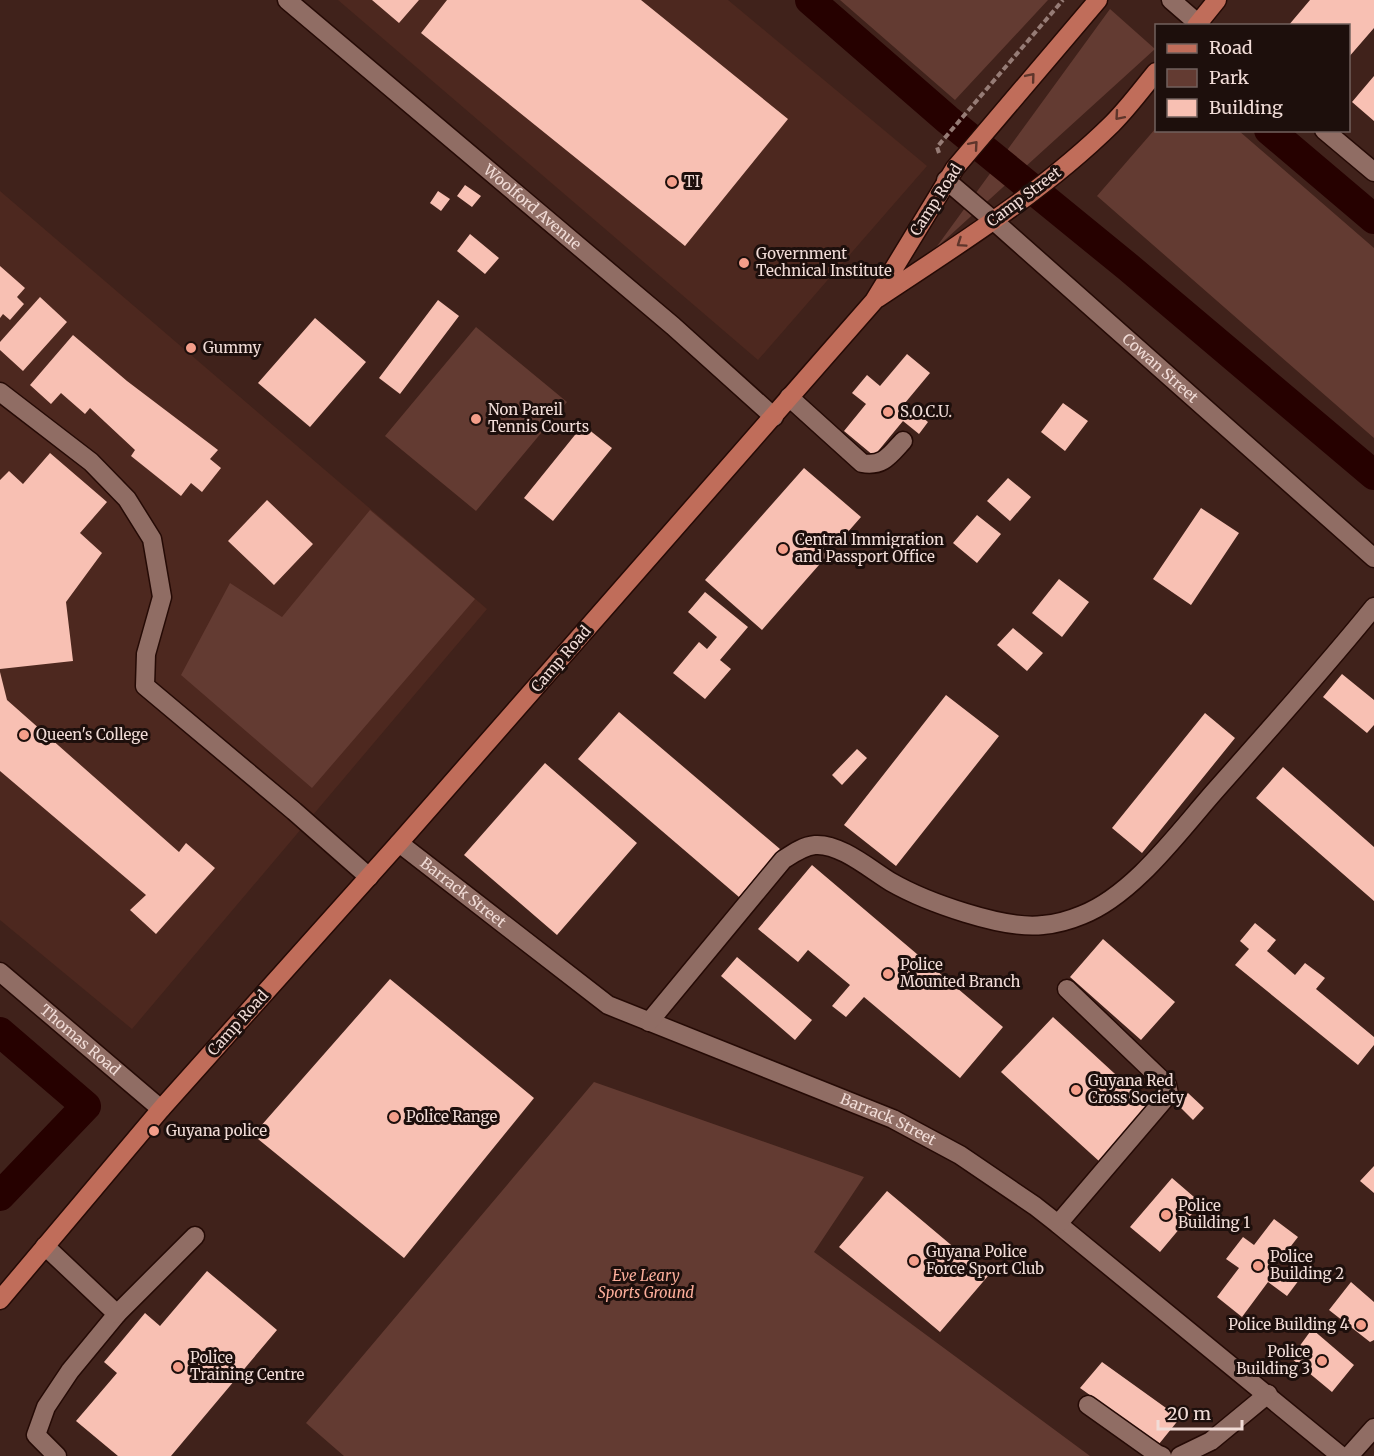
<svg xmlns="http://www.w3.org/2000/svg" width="1374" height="1456" font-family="Merriweather,serif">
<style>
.built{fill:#4d281f}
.green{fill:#633b32}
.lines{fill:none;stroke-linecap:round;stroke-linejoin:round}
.canal{stroke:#260100;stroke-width:30}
.building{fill:#f8c0b3}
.minor-casing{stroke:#250a05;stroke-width:21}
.major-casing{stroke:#250a05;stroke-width:21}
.path{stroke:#967c76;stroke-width:4;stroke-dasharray:6 3;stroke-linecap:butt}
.minor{stroke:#906d64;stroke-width:18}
.major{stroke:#c06d5a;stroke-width:18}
.oneway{stroke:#5e352b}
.poi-dot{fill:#f49e8a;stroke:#1d0f0c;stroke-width:2}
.labels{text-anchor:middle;stroke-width:6;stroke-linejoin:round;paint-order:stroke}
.poi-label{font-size:15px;fill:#f1dcd7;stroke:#1d0f0c;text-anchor:start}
.street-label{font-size:15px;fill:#f1dcd7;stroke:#1d0f0c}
.park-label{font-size:15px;font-style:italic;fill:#fbad9a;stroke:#1d0f0c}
</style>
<rect width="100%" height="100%" fill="#40221b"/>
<path class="built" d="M338 0H728L927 166 758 360Z
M0 191 487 609 132 1029 0 920Z"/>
<path class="green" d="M840 0H1048L955 100Z
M1110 9 1155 49 935 249Z
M1156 128V130L1239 131 1374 248V438L1097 196Z
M476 327 567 402 476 511 385 436Z
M370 510 475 599 312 788 181 675 230 583 282 617Z
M594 1082 864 1177 814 1252 1090 1456H344L306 1423Z"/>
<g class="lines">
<path class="canal" d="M810 0 948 120 1128 267 1374 475
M1269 130 1374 219
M0 1032 86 1106 0 1196"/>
</g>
<path class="building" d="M372 0H419L399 23Z
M447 0H641L788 119 685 246 421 33Z
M1310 0H1374V28L1348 58V26H1288Z
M1374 76V121L1352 102Z
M465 185 481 196 472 207 457 196Z
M438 191 450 199 441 211 430 203Z
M470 234 499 258 485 274 457 251Z
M0 266 25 288 17 297 24 304 10 320 3 314 0 318Z
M40 297 67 322 23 371 0 350V342Z
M438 300 459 316 400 394 379 378Z
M315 318 366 362 310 427 258 383Z
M73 335 127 381 218 450 210 459 221 468 202 492 191 483 181 496 131 456 135 450 90 408 85 414 61 393 51 404 30 385Z
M907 354 930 373 905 403 928 422 919 434 903 421 874 456 844 431 866 404 852 393 867 375 880 386Z
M1063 403 1088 421 1065 451 1041 432Z
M583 425 612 448 553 521 524 498Z
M50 453 107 502 80 533 102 553 66 602 73 661 0 669V480L9 471 23 484Z
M804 468 861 517 762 630 705 580Z
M1008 478 1031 497 1010 521 987 501Z
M267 500 313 544 274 585 228 541Z
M1201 508 1239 533 1191 605 1153 579Z
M977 515 1001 534 977 563 953 543Z
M1059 579 1089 602 1062 637 1032 613Z
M705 592 748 627 720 660 731 669 705 699 673 673 699 642 707 649 717 637 688 612Z
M1013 628 1043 653 1027 671 997 645Z
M0 672 7 700 179 852 186 843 215 868 156 934 130 910 146 895 0 771Z
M1342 674 1374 700V725L1367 733 1323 697Z
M946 695 999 736 896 866 844 825Z
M619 712 780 849 739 897 578 759Z
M1205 713 1235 738 1142 853 1112 828Z
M857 749 867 758 842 785 832 775Z
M545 763 637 843 557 935 464 855Z
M1283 767 1374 847V901L1256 798Z
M812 865 1003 1027 960 1078 864 997 846 1017 832 1006 850 985 808 950 798 962 758 929Z
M1255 923 1276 940 1267 951 1295 975 1305 963 1325 978 1316 989 1374 1037V1045L1358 1065 1235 965 1249 949 1240 941Z
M1103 939 1175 1002 1141 1040 1070 977Z
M737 957 812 1020 795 1040 721 976Z
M390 979 534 1098 404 1258 253 1135Z
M1053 1017 1151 1107 1100 1162 1001 1072Z
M1188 1093 1204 1108 1193 1120 1177 1104Z
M1374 1166V1193L1360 1181Z
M1172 1178 1201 1203 1160 1252 1130 1227Z
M887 1191 988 1276 940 1332 839 1247Z
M1274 1219 1298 1237 1277 1264 1299 1280 1287 1296 1268 1282 1242 1317 1217 1297 1239 1268 1226 1259 1243 1237 1254 1245Z
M207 1271 277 1330 171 1456H118L76 1421 117 1373 104 1362 145 1313 160 1326Z
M1351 1282 1374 1302V1340L1370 1342 1329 1310Z
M1312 1329 1354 1365 1332 1392 1291 1358Z
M1102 1362 1180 1418 1159 1444 1080 1388Z"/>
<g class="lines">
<g class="minor-casing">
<g id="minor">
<path id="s1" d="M287 0 673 326 774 417"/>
<path d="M1171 0 1201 26"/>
<path d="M1324 130 1374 172"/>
<path id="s2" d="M946 180 994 221 1374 558"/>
<path d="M0 392 91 462 127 499 152 539 162 597 146 654 145 686 294 811 369 877"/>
<path d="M789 397 862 463C883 467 890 455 903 441"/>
<path id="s3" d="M399 843 608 1005 893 1119 960 1155 1035 1206 1058 1224 1341 1456"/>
<path id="s4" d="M0 972 161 1109"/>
<path d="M649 1022 783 860C792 854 803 846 815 845 840 843 871 870 891 882 926 902 1004 930 1043 925 1056 924 1070 920 1082 915 1133 895 1178 833 1214 792 1268 731 1323 670 1374 607"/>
<path d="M1058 1224 1169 1094 1167 1085 1067 989"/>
<path d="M45 1246 117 1314 70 1371 46 1407 36 1435 57 1456"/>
<path d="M117 1314 195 1236"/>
<path d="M1088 1405 1157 1454 1162 1456"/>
<path d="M1180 1456 1211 1441 1268 1394"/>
<path d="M1349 1456 1374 1428"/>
</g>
</g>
<g class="major-casing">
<path id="major" d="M1196 26 1217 0
M878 298C959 244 1043 192 1112 124 1128 108 1142 89 1156 72
M0 1300 161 1109 399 843 874 301 955 168 1098 0"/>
</g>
<path class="path" d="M939 153 937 147 1063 0"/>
<use href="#minor" class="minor"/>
<use href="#major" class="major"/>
</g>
<defs><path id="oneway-chevron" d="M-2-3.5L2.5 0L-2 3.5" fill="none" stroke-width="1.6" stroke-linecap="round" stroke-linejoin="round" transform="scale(1.5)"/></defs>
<g class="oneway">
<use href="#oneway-chevron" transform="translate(1031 77) rotate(-50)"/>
<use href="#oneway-chevron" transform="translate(1119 116) rotate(131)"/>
<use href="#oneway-chevron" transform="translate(974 145) rotate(-49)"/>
<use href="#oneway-chevron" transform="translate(961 243) rotate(146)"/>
</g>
<g class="poi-dot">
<circle cx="672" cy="182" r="6"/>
<circle cx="744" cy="263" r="6"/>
<circle cx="191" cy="348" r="6"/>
<circle cx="888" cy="412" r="6"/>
<circle cx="476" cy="419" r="6"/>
<circle cx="783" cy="549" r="6"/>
<circle cx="24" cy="735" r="6"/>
<circle cx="888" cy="974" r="6"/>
<circle cx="1076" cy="1090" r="6"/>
<circle cx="394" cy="1117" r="6"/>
<circle cx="154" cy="1131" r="6"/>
<circle cx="1166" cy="1215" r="6"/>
<circle cx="914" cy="1261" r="6"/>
<circle cx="1258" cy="1266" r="6"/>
<circle cx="1361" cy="1325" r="6"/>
<circle cx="1322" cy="1361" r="6"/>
<circle cx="178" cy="1367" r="6"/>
</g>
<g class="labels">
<g class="poi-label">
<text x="684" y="187">TI</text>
<text x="756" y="259">Government<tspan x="756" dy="17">Technical Institute</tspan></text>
<text x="203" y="353">Gummy</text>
<text x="488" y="415">Non Pareil<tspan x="488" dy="17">Tennis Courts</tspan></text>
<text x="900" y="417">S.O.C.U.</text>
<text x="795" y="545">Central Immigration<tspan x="795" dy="17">and Passport Office</tspan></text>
<text x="36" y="740">Queen's College</text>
<text x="900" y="970">Police<tspan x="900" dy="17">Mounted Branch</tspan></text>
<text x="1088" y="1086">Guyana Red<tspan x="1088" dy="17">Cross Society</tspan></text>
<text x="406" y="1122">Police Range</text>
<text x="166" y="1136">Guyana police</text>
<text x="1178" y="1211">Police<tspan x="1178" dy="17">Building 1</tspan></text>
<text x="926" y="1257">Guyana Police<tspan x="926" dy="17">Force Sport Club</tspan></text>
<text x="1270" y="1262">Police<tspan x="1270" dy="17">Building 2</tspan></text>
<text x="1349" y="1330" text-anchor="end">Police Building 4</text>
<text x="1310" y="1357" text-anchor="end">Police<tspan x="1310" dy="17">Building 3</tspan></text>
<text x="190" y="1363">Police<tspan x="190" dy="17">Training Centre</tspan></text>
</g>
<g class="street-label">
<text transform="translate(1024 197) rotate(-37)" y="5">Camp Street</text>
<text transform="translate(936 200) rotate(-57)" y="5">Camp Road</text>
<text dy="5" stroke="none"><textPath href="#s1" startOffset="321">Woolford Avenue</textPath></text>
<text dy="5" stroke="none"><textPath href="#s2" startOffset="285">Cowan Street</textPath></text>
<text transform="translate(561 659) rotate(-49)" y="5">Camp Road</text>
<text dy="5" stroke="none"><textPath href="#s3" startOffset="81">Barrack Street</textPath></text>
<text transform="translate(238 1023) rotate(-48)" y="5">Camp Road</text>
<text dy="5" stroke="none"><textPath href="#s4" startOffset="105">Thomas Road</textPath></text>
<text dy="5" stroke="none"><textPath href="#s3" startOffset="567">Barrack Street</textPath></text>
</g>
<g class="park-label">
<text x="646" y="1281">Eve Leary<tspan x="646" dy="17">Sports Ground</tspan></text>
</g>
</g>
<rect x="1155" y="24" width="195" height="108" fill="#1d0f0c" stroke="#72615d" stroke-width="1.5"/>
<rect x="1167" y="44" width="30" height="9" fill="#c06d5a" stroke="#72615d" stroke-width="1.5"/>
<text x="1209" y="54" font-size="18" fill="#f1dcd7">Road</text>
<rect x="1167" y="69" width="30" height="18" fill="#633b32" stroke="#72615d" stroke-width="1.5"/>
<text x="1209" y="84" font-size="18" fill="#f1dcd7">Park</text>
<rect x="1167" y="99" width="30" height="18" fill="#f8c0b3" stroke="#72615d" stroke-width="1.5"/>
<text x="1209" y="114" font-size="18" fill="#f1dcd7">Building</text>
<path d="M1158 1420v9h84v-9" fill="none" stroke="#f1dcd7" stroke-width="3"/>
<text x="1167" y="1420" font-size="18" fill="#f1dcd7" stroke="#1d0f0c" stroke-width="4.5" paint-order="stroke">20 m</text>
</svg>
